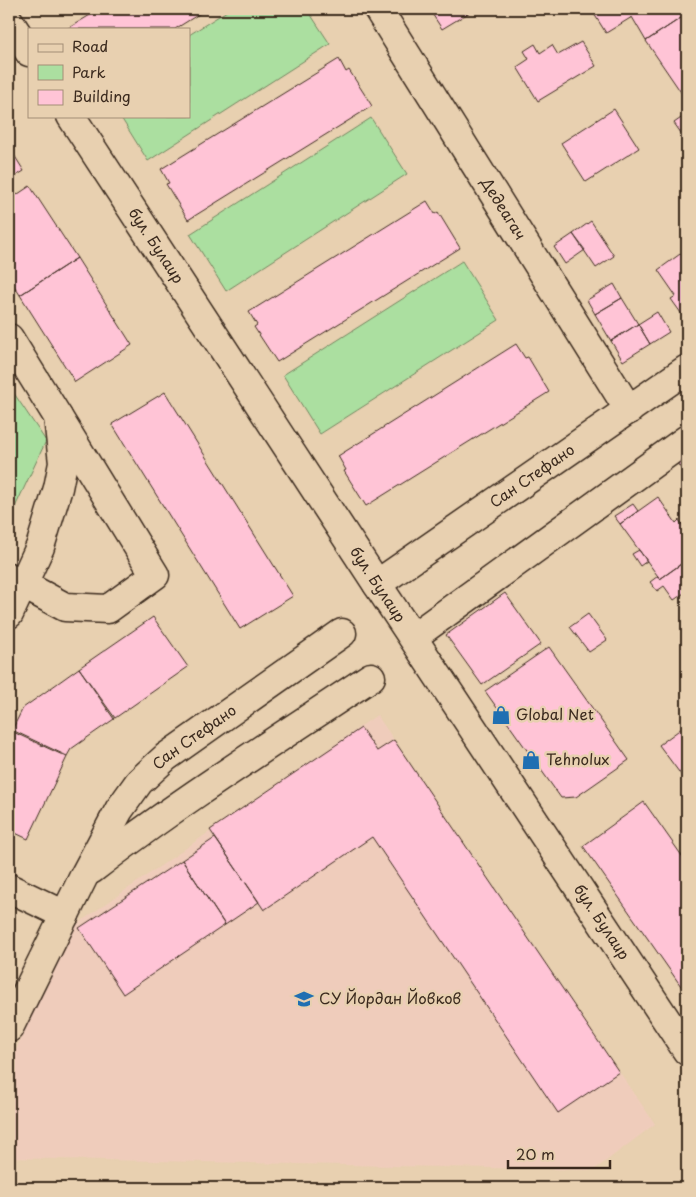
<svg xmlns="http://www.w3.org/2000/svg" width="696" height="1197" font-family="'Playpen Sans',sans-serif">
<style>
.built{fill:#efccbb}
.green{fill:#abdfa0;stroke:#73845f}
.building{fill:#ffc4d6;stroke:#3b2a1e}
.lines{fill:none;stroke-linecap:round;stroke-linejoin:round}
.minor-casing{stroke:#3b2a1e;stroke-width:31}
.major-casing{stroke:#3b2a1e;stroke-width:31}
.minor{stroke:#e8d0b0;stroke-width:28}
.major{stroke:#e8d0b0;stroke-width:28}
.labels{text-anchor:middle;stroke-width:5;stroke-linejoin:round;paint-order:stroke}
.street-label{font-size:15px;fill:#3b2a1e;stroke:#e8d0b0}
.poi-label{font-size:15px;fill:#3b2a1e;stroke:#e8d0b0;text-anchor:start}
</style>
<rect width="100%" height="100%" fill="#e8d0b0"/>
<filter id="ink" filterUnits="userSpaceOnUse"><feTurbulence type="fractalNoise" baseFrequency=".02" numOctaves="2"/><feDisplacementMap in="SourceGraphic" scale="10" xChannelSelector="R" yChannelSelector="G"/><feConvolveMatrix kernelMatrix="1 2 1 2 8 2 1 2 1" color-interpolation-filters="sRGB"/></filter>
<g filter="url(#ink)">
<path class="built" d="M377 715 655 1124 594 1170 9 1158V1066L67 931Z"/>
<path class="green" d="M230 9H307L330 44 148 161 120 116H189V35Z
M371 118 407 174 226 291 190 234Z
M462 261 499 320 320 434 283 375Z
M9 386 46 441 9 520Z"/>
<path class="building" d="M100 9H207L175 29H67Z
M429 9H475L442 29Z
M591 9H687V14L646 41 632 17 606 33Z
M687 14V101L646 41Z
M581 42 596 66 538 101 517 67 529 59 524 51 535 44 540 53 552 45 558 55Z
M339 59 346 72 349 70 372 106 188 220 166 184 169 183 161 169Z
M614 109 639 148 586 182 561 143Z
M687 114V139L686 140 674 123Z
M9 147 24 171 9 180Z
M30 186 77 258 20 295 9 278V200Z
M427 201 435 214 438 212 460 248 277 362 254 327 257 325 249 312Z
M591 221 614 256 596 268 573 234Z
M573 234 585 250 565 264 554 247Z
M687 249V319L686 320 671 299 676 296 658 270Z
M77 258 132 345 75 382 20 295Z
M614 284 622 298 595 314 587 300Z
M622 298 638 324 611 341 595 314Z
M657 312 669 332 650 344 638 324Z
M638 324 650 344 623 361 611 341Z
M516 344 525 358 528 357 549 392 366 506 344 471 346 470 338 456Z
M165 392 293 596 240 629 112 424Z
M687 446V477L672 456Z
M658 497 676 523 679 520 687 532 685 535 687 539V560L660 579 620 524Z
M633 504 638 511 620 524 614 516Z
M639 550 647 561 640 566 632 554Z
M685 561 687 564V591L674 600 664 586 657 591 650 582 658 576 660 579Z
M505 593 541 644 482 685 446 635Z
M588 614 607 640 589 652 570 627Z
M153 617 188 667 115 718 79 668Z
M549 647 629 760 576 797 561 798 485 691Z
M79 668 114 719 71 749 67 756 12 730 23 708Z
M361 728 377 751 394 740 619 1072 558 1113 372 837 264 910 210 830Z
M682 728 687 734V772L682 776 659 745Z
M11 731 67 757 28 839 9 830V736Z
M644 802 687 863V986L683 989 583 846Z
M215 838 259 902 225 925 182 860Z
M182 860 225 925 123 994 79 928Z"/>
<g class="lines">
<g class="minor-casing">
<g id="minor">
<path id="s1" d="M378 9 629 410"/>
<path d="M9 338 58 417 63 463 58 488 40 547 9 614"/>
<path d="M9 577 65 607 108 609 155 575 58 417"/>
<path d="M91 870C180 801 277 740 371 677"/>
<path d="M9 888 65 915"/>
<path id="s2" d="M9 1028 84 876 119 810 139 782 166 757 342 633"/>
</g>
</g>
<g class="major-casing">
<g id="major">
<path d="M9 21 29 52"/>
<path id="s3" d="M71 116 377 584 687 1051"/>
<path id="s4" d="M377 584 687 369"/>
<path d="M413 637 687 439"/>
</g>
</g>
<use href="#minor" class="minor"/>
<use href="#major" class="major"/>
</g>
</g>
<defs>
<g id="shop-bare" transform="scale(1.5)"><path d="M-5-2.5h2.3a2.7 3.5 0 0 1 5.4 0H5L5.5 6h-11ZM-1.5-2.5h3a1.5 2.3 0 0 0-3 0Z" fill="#1f6fb2" stroke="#e8d0b0" stroke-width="2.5" paint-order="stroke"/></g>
<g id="school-bare" transform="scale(1.5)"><path d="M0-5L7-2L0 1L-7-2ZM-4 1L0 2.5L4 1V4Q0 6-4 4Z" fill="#1f6fb2" stroke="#e8d0b0" stroke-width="2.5" paint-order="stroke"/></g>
</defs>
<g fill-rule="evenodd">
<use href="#shop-bare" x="501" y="715"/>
<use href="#shop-bare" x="531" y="760"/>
<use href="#school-bare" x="304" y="999"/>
</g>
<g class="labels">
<g class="street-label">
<text dy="5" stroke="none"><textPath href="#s1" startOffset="236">Дедеагач</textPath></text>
<text dy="5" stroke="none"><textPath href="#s3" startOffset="155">бул. Булаир</textPath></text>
<text dy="5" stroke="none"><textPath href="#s4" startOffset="189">Сан Стефано</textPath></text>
<text dy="5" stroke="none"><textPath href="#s3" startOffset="560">бул. Булаир</textPath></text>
<text dy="5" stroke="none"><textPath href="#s2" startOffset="350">Сан Стефано</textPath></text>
<text dy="5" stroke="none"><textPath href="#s3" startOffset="965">бул. Булаир</textPath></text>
</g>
<g class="poi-label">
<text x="516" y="720">Global Net</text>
<text x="546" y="765">Tehnolux</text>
<text x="319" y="1004">СУ Йордан Йовков</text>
</g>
</g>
<rect width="696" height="1197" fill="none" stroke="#e8d0b0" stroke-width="30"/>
<rect x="15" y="15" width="666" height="1167" fill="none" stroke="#3b2a1e" stroke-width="2" filter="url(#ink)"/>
<rect x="28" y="28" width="162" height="90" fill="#e8d0b0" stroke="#a38e76"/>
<rect x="38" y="44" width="25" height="8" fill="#e8d0b0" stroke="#a38e76"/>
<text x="72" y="52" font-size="15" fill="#3b2a1e">Road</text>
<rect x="38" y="65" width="25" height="15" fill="#abdfa0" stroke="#a38e76"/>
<text x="72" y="78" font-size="15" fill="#3b2a1e">Park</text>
<rect x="38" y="90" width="25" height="15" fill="#ffc4d6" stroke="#a38e76"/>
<text x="72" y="102" font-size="15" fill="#3b2a1e">Building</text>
<path d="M508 1160v8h102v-8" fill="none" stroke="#3b2a1e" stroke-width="2.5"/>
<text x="516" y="1160" font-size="15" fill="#3b2a1e" stroke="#e8d0b0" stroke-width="4" paint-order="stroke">20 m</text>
</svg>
